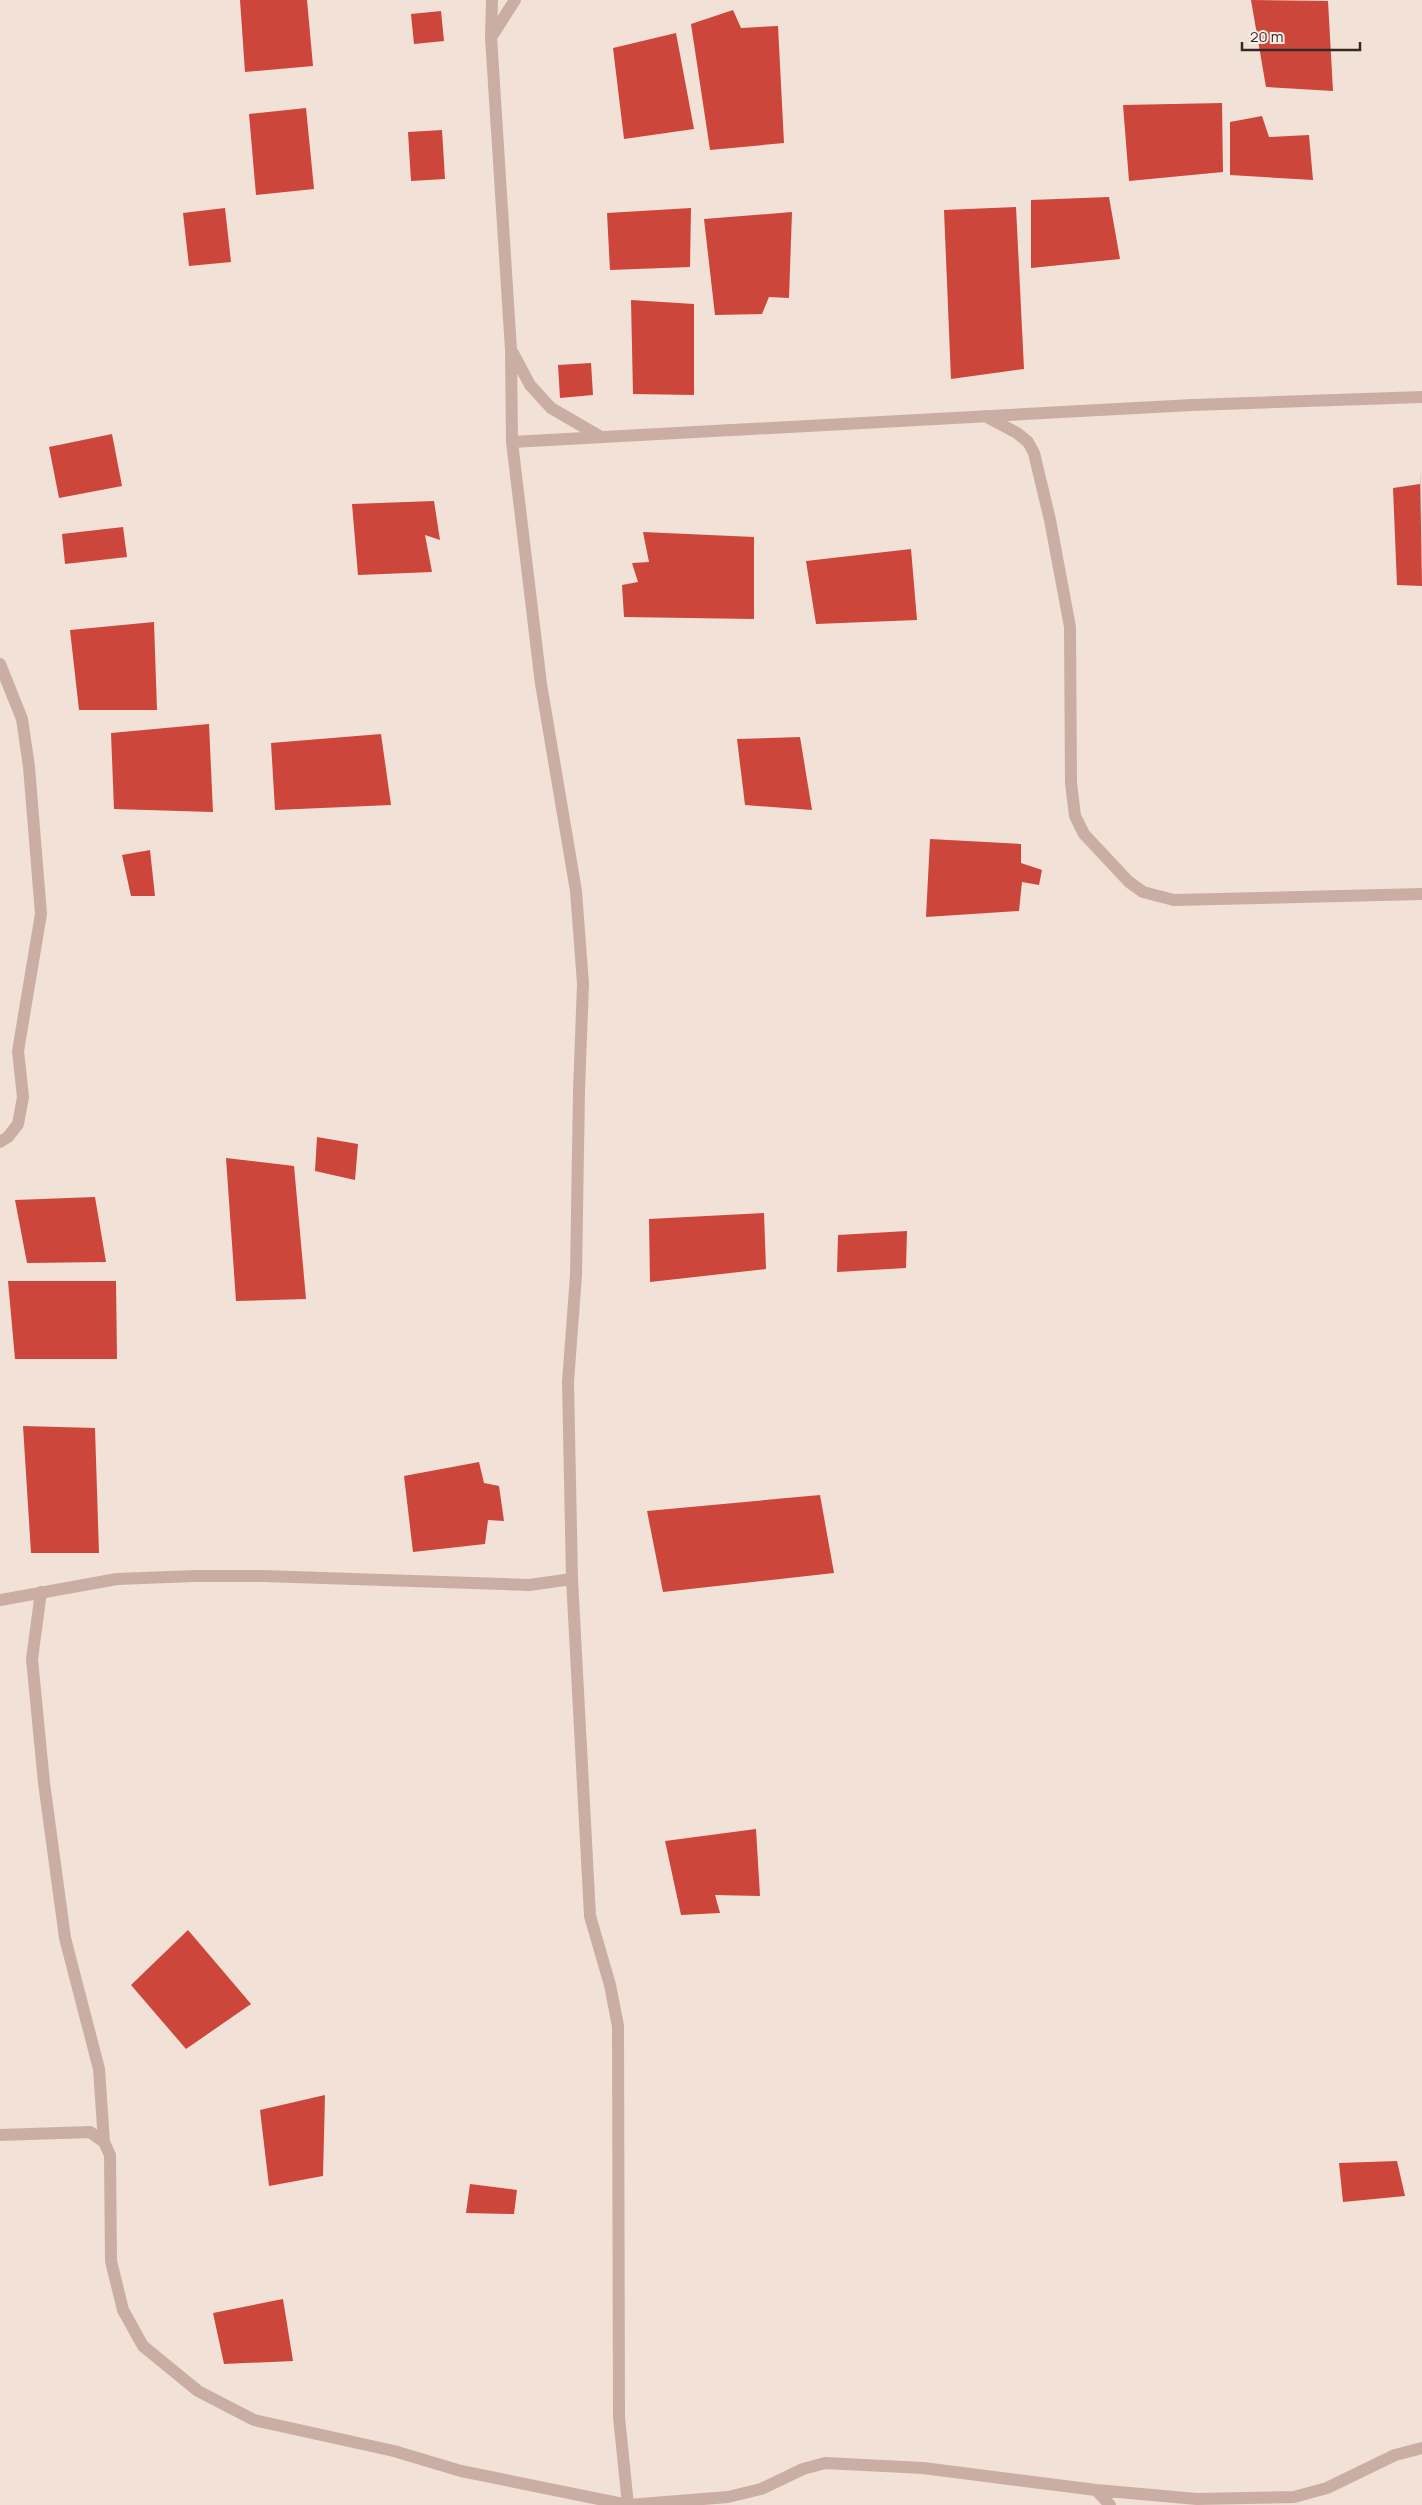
<svg xmlns="http://www.w3.org/2000/svg" width="1422" height="2505" font-family="Manrope,sans-serif">
<style>
.building{fill:#cc463b}
.lines{fill:none;stroke-linecap:round;stroke-linejoin:round}
.minor{stroke:#cbaea3;stroke-width:12}
</style>
<rect width="100%" height="100%" fill="#f2e1d7"/>
<path class="building" d="M240 0H307L313 66 245 72Z
M1251 0 1328 1 1333 91 1266 87Z
M733 10 741 28 778 26 784 143 710 150 691 24Z
M441 11 444 41 414 44 411 14Z
M676 33 694 129 624 139 613 48Z
M1222 103 1223 172 1129 181 1123 105Z
M306 108 314 189 256 195 249 114Z
M1262 116 1269 137 1309 135 1313 180 1230 175V122Z
M442 130 445 179 411 181 408 132Z
M1109 197 1120 259 1031 268V200Z
M1016 207 1024 369 951 379 944 210Z
M225 208 231 262 189 266 183 213Z
M691 208 690 267 610 270 607 213Z
M792 212 789 298 769 297 762 314 715 315 704 219Z
M631 300 694 304V395L633 394Z
M591 363 593 395 560 398 558 365Z
M112 434 122 486 59 498 49 447Z
M1420 469 1422 586 1397 585 1393 488 1420 484Z
M434 501 440 540 425 535 432 572 358 575 352 504Z
M123 527 127 557 65 564 62 534Z
M643 532 754 537V619L624 617 622 585 638 582 632 563 649 562Z
M911 549 917 620 816 624 806 561Z
M154 622 157 710H79L70 630Z
M209 724 213 812 114 809 111 733Z
M381 734 391 805 275 810 271 743Z
M800 737 812 810 745 805 737 739Z
M930 839 1021 844V863L1042 870 1039 885 1022 882 1019 911 926 917Z
M150 850 155 896H131L122 855Z
M317 1137 358 1144 355 1180 315 1171Z
M226 1158 294 1166 306 1299 236 1301Z
M95 1197 106 1262 27 1263 15 1200Z
M764 1213 766 1269 650 1282 649 1219Z
M907 1231 906 1268 837 1272 838 1235Z
M8 1281H116L117 1359H15Z
M23 1426 95 1428 99 1553H31Z
M479 1462 484 1483 499 1486 504 1521 488 1520 485 1544 413 1552 404 1476Z
M820 1495 834 1573 663 1592 647 1511Z
M756 1829 760 1896 715 1895 720 1913 681 1915 665 1841Z
M188 1930 251 2004 186 2049 131 1985Z
M325 2095 323 2176 269 2186 260 2110Z
M1397 2161 1405 2196 1343 2202 1339 2163Z
M470 2184 517 2190 514 2214 466 2213Z
M283 2299 293 2361 224 2364 213 2313Z"/>
<g class="lines">
<path class="minor" d="M492 0 491 37 511 350 512 442 541 684 576 891 583 984 579 1090 576 1275 568 1382 572 1579 590 1916 610 1985 618 2026 619 2417 628 2505
M492 36 515 0
M513 353 530 385 551 408 601 437
M985 416 1017 433 1028 442 1034 453 1050 520 1070 627 1071 783 1075 816 1084 834 1129 882 1143 892 1174 900 1422 894
M512 442 1192 405 1422 397
M0 664 22 719 29 767 41 914 18 1051 23 1097 18 1124 8 1137 0 1142
M41 1592 32 1659 44 1783 65 1938 99 2069 104 2142 110 2155 111 2261 123 2310 143 2346 198 2391 254 2420 394 2451 461 2471 628 2505 728 2497 761 2489 803 2469 825 2463 923 2468 1096 2490 1197 2499 1294 2497 1327 2488 1395 2455 1422 2448
M0 1600 117 1579 195 1576H263L529 1585 572 1579
M0 2135 90 2132 104 2142
M1096 2490 1110 2505"/>
</g>
<path d="M1242 42v8h118v-8" fill="none" stroke="#352825" stroke-width="2.5"/>
<text x="1250" y="42" font-size="15" fill="#352825" stroke="#faece4" stroke-width="4" paint-order="stroke">20 m</text>
</svg>
